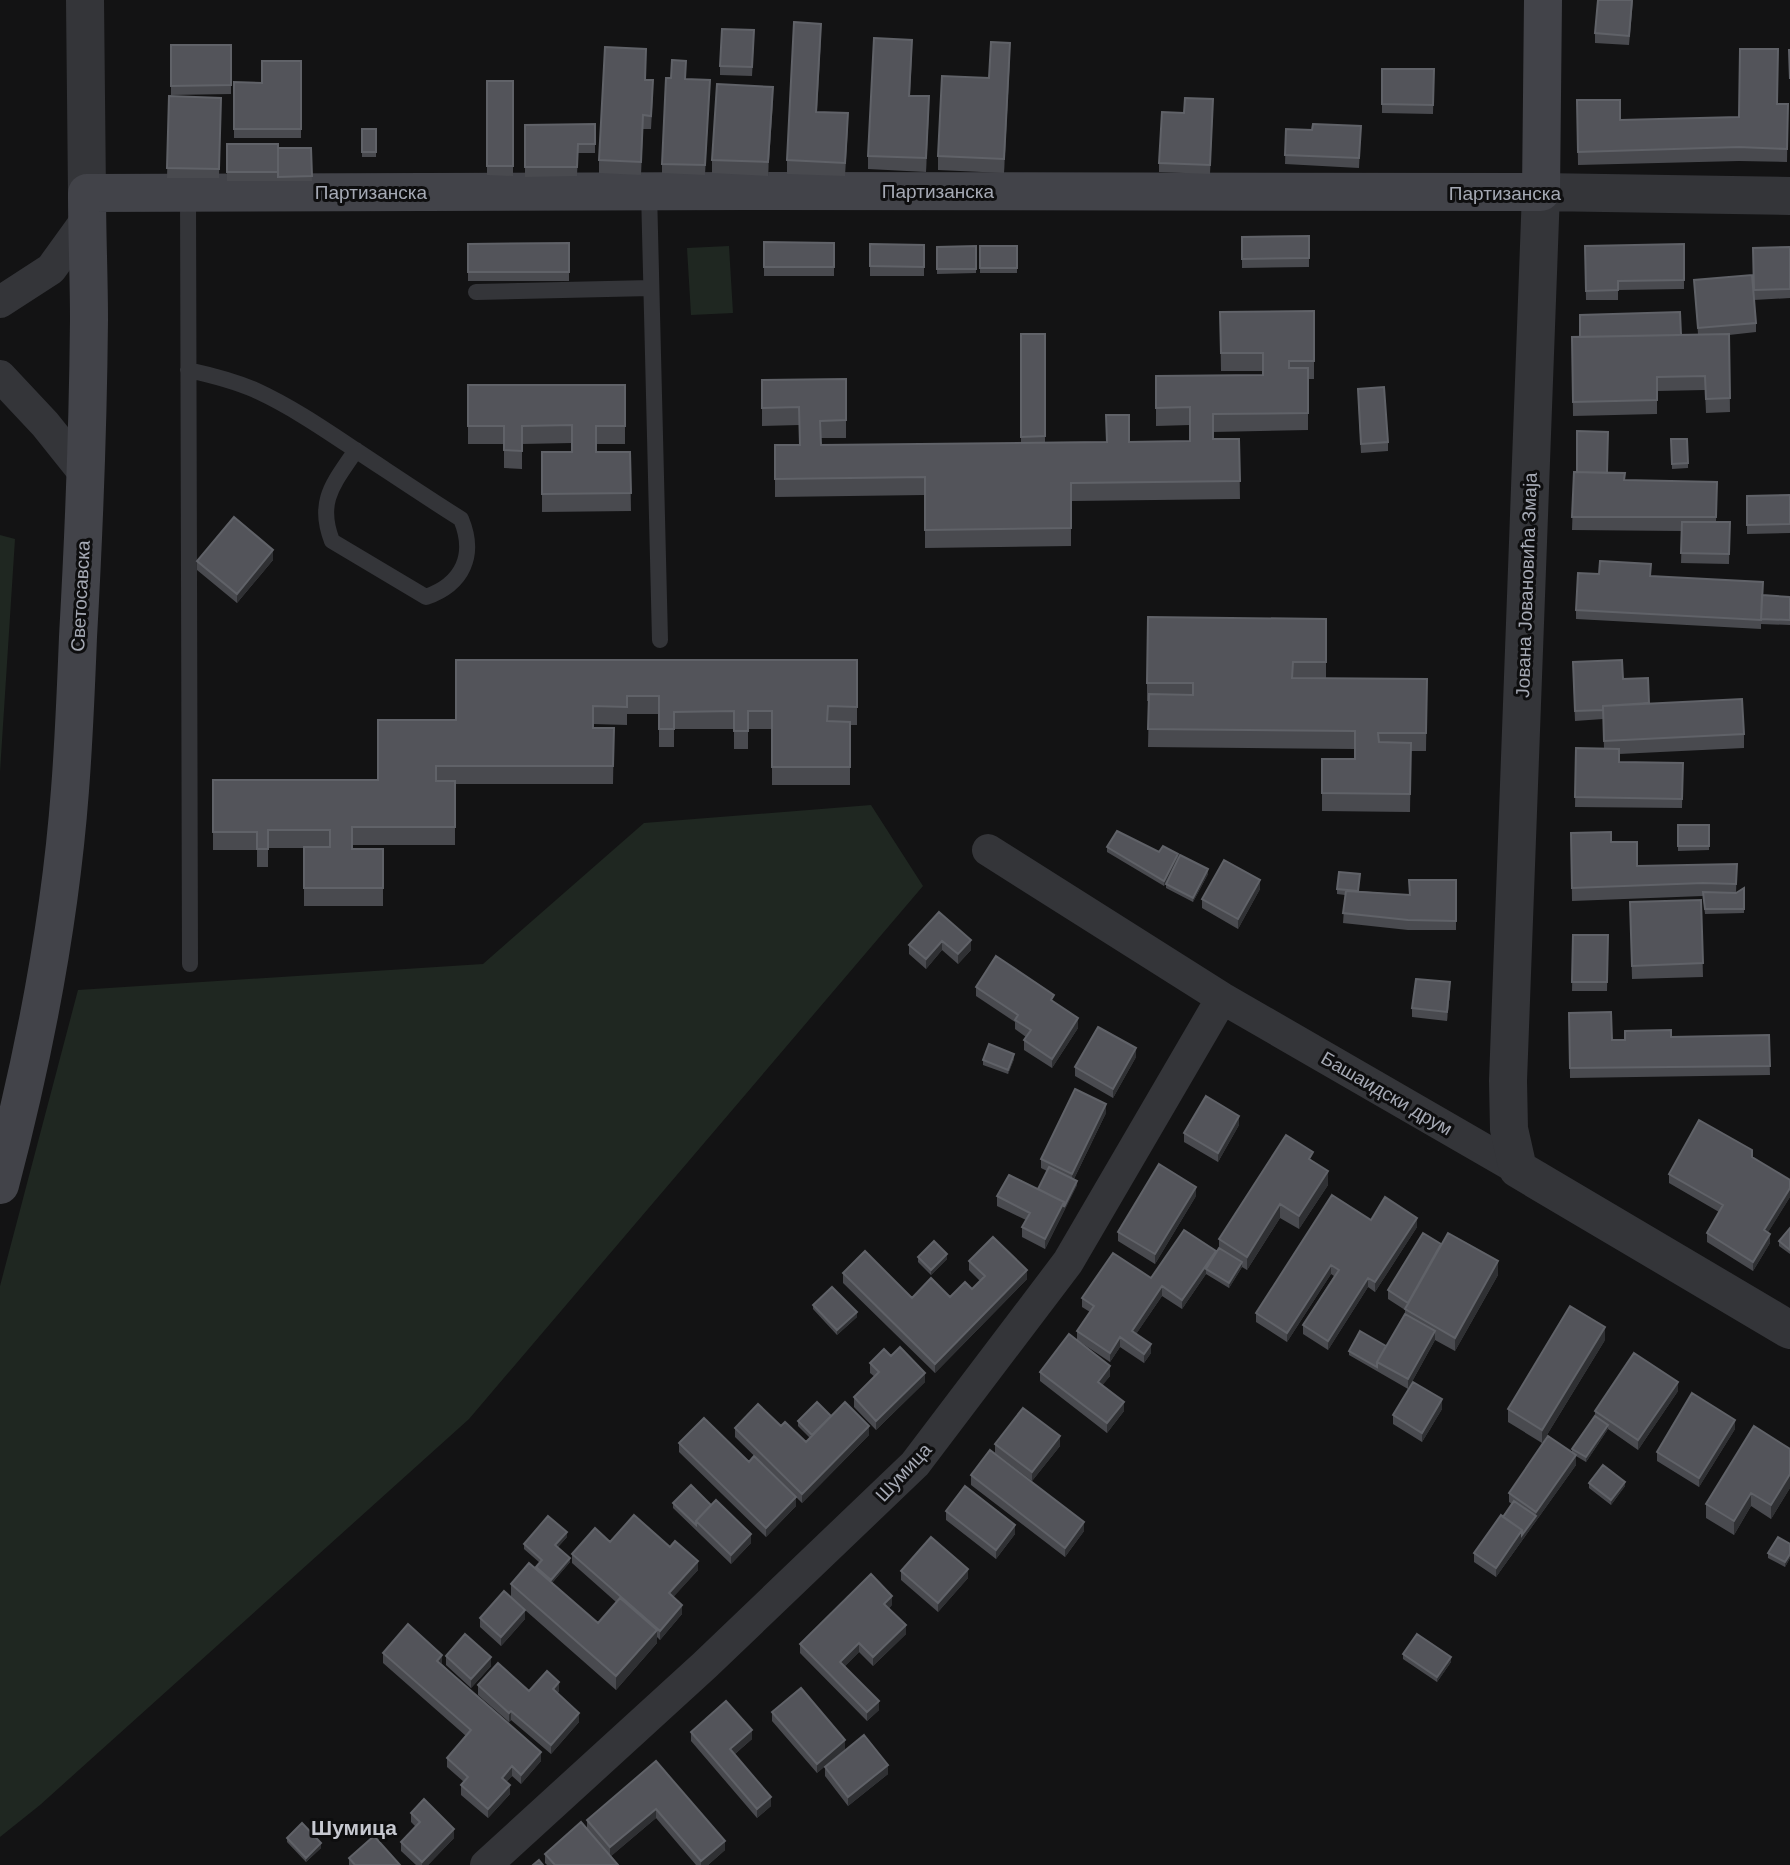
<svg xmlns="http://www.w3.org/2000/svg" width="1790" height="1865" font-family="Helvetica,sans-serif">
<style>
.green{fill:#1f2721}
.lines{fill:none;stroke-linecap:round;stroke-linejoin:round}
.service{stroke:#343539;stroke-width:16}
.minor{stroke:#343539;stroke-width:32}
.tertiary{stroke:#343539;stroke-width:38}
.secondary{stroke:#424349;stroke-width:38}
.wall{fill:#494a4f}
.shaded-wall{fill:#2f3033}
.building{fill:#53545a;stroke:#606268;stroke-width:2}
.labels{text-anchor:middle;stroke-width:6;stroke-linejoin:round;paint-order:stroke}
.street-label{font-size:19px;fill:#a5a9b4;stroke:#0e0e0f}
.neighbourhood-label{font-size:21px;font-weight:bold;fill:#c6c8d0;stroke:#0e0e0f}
</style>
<rect width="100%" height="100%" fill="#131314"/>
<path class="green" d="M729 246 733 313 691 315 687 248Z
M0 535 15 539 0 772Z
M871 805 923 886 469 1419 40 1805 0 1837V1286L78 990 483 964 644 823Z"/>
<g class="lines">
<path class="service" d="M649 191 660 640
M188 193 190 964
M476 292 651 288
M188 370C211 375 234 381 255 390 292 407 324 429 357 451 392 474 426 497 461 519 476 555 463 584 426 597L332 541C316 500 335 482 356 450"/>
<path class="minor" d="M0 302 51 269 87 219
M0 376 45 424 85 474
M988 850 1222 998 1518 1169
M486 1865 705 1665 915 1464 1068 1262 1222 998"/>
<path class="tertiary" d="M85 0 87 193
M1790 196 1541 192 1508 1081 1509 1129 1518 1169 1790 1330"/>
<path class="secondary" d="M0 1185C34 1056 60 923 70 790 74 739 76 688 78 637 84 531 88 425 89 320 89 278 87 235 87 193L746 191 1541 192 1543 0"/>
</g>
<path class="wall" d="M1633 0 1629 45 1595 43V33Z
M821 37 817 112 848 127 845 176 787 174V160Z
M754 39 752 76 720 75V66Z
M171 45H231V94L171 95Z
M912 54 910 96 929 110 926 172 868 169V156Z
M1010 57 1004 173 938 170V156L989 78Z
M301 61V138H234V82L262 83Z
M646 63V80L653 93 651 129H643L641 175 599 173V160Z
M1382 69H1434L1433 114 1382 113Z
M685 79 710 80 705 175 662 173V164Z
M487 81H513V176L487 175Z
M169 96 221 98 219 178H167Z
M773 100 768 176 712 173V160Z
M1577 100 1620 120 1739 117 1777 104H1788L1787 162 1739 161 1578 165Z
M1213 108 1210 174 1159 172V163L1184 113Z
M595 124V153H578L577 176 525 177V125Z
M1361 126 1359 168 1285 164 1286 129 1312 130Z
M362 129H376V157H362Z
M227 144 278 148H311L312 181H227Z
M1309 236V267L1242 268V237Z
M764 242 834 243V276H764Z
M569 243V281H468V244Z
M870 244 924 245V276H870Z
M1684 244V289L1618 290V300H1586L1585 246Z
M976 246V273L937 274V247Z
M980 246H1017V273H980Z
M1790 247V298L1754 300 1753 248Z
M1694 280 1756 323V332L1729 335 1730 412 1706 413 1705 390 1657 391V414L1573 416 1572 337 1698 334Z
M1314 311V379H1308V430L1213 432V439H1239L1240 499 1071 501V546L925 548V495L775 497V445H800L799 425 762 426V380L846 379V438H821V445L1021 443V334H1045V442L1190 441V425L1156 426V376L1263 375V371H1221L1220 312Z
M468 385H625V444H596V452H630L631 511 542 512V452H572V443L522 444V469L504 468V444H468Z
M1358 398 1388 442V451L1361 453Z
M1671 439 1688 463V468L1672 469Z
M1574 472 1607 473 1625 480 1717 482 1716 522H1730L1729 564 1681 563 1682 531 1572 530Z
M1790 495V533L1747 534V496Z
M273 560 237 603 197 570V561Z
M1651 576 1763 595 1790 597V625L1761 624V629L1576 619V610Z
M1326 619V678L1427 679 1426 751H1411L1410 812 1322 811V759H1355V749L1148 747 1149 701H1147V683Z
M857 660V725H850V785H772V729H748V749H734V729H674V747H659V714H627V725L593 724V728H614L613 784H455V845H352V849H383V906H304V848H268V867H257V850H213V780H378L456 720Z
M1573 671 1623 679 1649 703 1744 734V748L1619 754V762L1683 763 1682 808 1575 807 1576 748H1604L1603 719 1575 721Z
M1678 825H1709V850L1678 851Z
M1571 833 1611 842 1637 866 1737 864 1736 893 1744 888V913L1705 914 1703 896 1572 901Z
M1107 847 1159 852 1178 858 1164 886 1107 852Z
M1208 874 1193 902 1166 888V884Z
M1409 880H1456V930H1408L1343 923 1345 895 1337 894V889L1409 895Z
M1260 889 1238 929 1202 908V899Z
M1701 900 1703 977 1632 979 1630 902Z
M939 912 971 950 958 964 942 950 926 969 909 954V945Z
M1573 935H1608L1607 991H1572Z
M976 987 1054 1002 1078 1028 1052 1068 1024 1050V1040L1026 1037 1015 1029V1022L976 996Z
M1450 992 1447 1021 1412 1017V1008Z
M1569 1013 1612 1040 1671 1037 1769 1035 1770 1075 1570 1078Z
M1136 1057 1113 1098 1075 1076V1067Z
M1014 1059 1008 1074 983 1065V1060Z
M1106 1113 1074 1179 1077 1185 1045 1249 1022 1237V1227L1026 1220 997 1206V1196L1038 1189 1047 1171 1041 1168V1159Z
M1239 1125 1218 1162 1184 1142V1133Z
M1752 1157 1790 1180V1197L1768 1232 1770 1243 1753 1271 1707 1242V1233L1719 1212 1669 1183V1174Z
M1313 1162 1328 1185 1299 1229 1280 1218 1247 1270 1242 1267 1229 1288 1206 1274 1182 1309 1162 1296 1136 1334 1151 1353 1144 1363 1120 1347 1110 1362 1077 1340V1331L1090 1312 1082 1307V1298L1151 1278 1216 1254 1219 1248V1239Z
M1196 1196 1155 1264 1118 1241V1232Z
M1371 1220 1417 1227 1375 1292 1368 1287 1328 1350 1303 1334V1325L1334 1276 1331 1274 1287 1342 1256 1322V1313Z
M1790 1228V1254L1779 1246V1241Z
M1441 1244 1498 1275 1455 1351 1435 1340 1408 1389 1349 1355V1351L1386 1346 1405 1314V1310L1388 1299V1290Z
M918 1257 947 1259 931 1275 918 1262Z
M969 1261 1027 1279 935 1373 843 1283V1273L912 1298 950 1297 972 1289 980 1281 969 1270Z
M813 1305 857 1317 837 1335 813 1309Z
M1605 1340 1542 1443 1508 1422V1409Z
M891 1356 925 1382 876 1430 854 1407V1397L875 1377 870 1373V1363Z
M1040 1372 1110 1376 1102 1385 1124 1411 1107 1433 1040 1381Z
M1678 1391 1638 1450 1608 1429 1586 1462 1576 1456V1465L1496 1577 1474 1562V1553L1512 1504 1509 1502V1493L1572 1453V1449L1595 1416V1411Z
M1442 1409 1422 1442 1393 1424V1415Z
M831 1416 869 1435 802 1503 735 1437V1428L806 1442 810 1438 798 1426V1421Z
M1735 1429 1699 1487 1657 1461V1452Z
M679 1443 749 1462 796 1506 766 1537 679 1452Z
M995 1444 1060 1446 1032 1481 995 1453Z
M1790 1449V1488L1771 1519 1751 1506 1734 1535 1706 1518V1504Z
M971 1475 1084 1531 1065 1557 971 1485Z
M1589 1483 1625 1486 1611 1505 1589 1488Z
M673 1503 711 1505 751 1543 731 1564 673 1508Z
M946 1511 1015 1534 996 1559 946 1520Z
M567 1537 558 1547 570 1562 552 1583 598 1623 616 1602 572 1563V1554L610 1542 670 1547 698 1570 673 1597 682 1614 660 1640 657 1637V1643L616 1690 525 1610V1619L501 1646 480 1627V1618L511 1597V1584L536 1569V1567L540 1563 524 1549V1544Z
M1790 1544V1558L1785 1567 1768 1558V1553Z
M901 1571 968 1578 938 1612 901 1580Z
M892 1605 889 1608 906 1634 873 1666 859 1652 845 1666 879 1710 867 1721 800 1653V1644Z
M383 1653 442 1664 541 1761 521 1784 512 1776 506 1782 510 1794 488 1818 461 1795V1785L464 1782 447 1767V1758L466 1736 383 1663Z
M1403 1654 1451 1662 1437 1682 1403 1659Z
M446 1656 491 1666 471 1688 446 1665Z
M478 1685 529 1691H559L557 1693 579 1722 551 1754 511 1720 509 1722 478 1695Z
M772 1712 845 1749 817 1773 772 1721Z
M691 1732 752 1739 735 1754 771 1806 757 1818 691 1741Z
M656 1761 725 1850 708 1865H696L656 1818 611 1856 619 1865H547L545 1863V1854L587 1828V1820Z
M825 1767 888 1774 848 1806 825 1776Z
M411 1813 454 1838 428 1865H416L401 1851V1842L416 1827 411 1822Z
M287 1838 321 1848 306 1862 287 1842Z
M349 1858 400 1865H349Z"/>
<path class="shaded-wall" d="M821 24V37L816 125V112Z
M1010 43V57L1004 173V159Z
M773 87V100L768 176V162Z
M929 96V110L926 172V158Z
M273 550V560L237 603V594Z
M1178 854V858L1164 886V881Z
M1208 869V874L1193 902V898Z
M1260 880V889L1238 929V919Z
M971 940V950L958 964V954Z
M942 941V950L926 969V959Z
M1450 982V992L1447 1021V1012Z
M1078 1018V1028L1052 1068V1059Z
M1136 1048V1057L1113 1098V1089Z
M1014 1054V1059L1008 1074V1070Z
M1106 1104V1113L1072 1183V1174Z
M1239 1116V1125L1218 1162V1153Z
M1328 1171V1185L1299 1229V1216Z
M1077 1181V1185L1045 1249V1239L1064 1202Z
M1196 1187V1196L1155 1264V1254Z
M1790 1188V1197L1764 1239V1230Z
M1280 1204V1218L1247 1270V1257Z
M1417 1218V1227L1375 1292V1282Z
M1770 1234V1243L1753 1271V1262Z
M1216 1251V1260L1206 1269V1274L1182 1309V1300Z
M947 1254V1259L931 1275V1270Z
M1498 1261V1275L1455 1351V1338Z
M1242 1262V1267L1229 1288V1283Z
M1331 1265V1274L1287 1342V1333Z
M1027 1270V1279L935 1373V1364Z
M1368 1278V1287L1328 1350V1341Z
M1162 1286V1296L1132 1340V1331Z
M857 1312V1317L837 1335V1330Z
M1605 1327V1340L1542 1443V1430Z
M1435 1331V1340L1408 1389V1379Z
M1120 1337V1347L1110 1362V1353Z
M1151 1344V1353L1144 1363V1354Z
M1110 1366V1376L1098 1391V1382Z
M925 1373V1382L876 1430V1421Z
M1678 1382V1391L1638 1450V1440Z
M1442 1399V1409L1422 1442V1433Z
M1124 1402V1411L1107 1433V1423Z
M1735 1420V1429L1699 1487V1478Z
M1608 1425V1429L1586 1462V1457Z
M869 1426V1435L802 1503V1494Z
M1060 1436V1446L1032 1481V1472Z
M1576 1455V1465L1496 1577V1568L1522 1530 1536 1516V1512Z
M1790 1474V1488L1771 1519V1505Z
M1625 1482V1486L1611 1505V1500Z
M1751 1493V1506L1734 1535V1521Z
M796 1497V1506L766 1537V1528Z
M1084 1522V1531L1065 1557V1548Z
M1015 1525V1534L996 1559V1550Z
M567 1532V1537L555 1550V1545Z
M751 1534V1543L731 1564V1555Z
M1790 1554V1558L1785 1567V1562Z
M570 1558V1562L551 1584V1580Z
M698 1561V1570L669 1602V1593Z
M968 1569V1578L938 1612V1603Z
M892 1596V1605L884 1613V1604Z
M682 1605V1614L660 1640V1631Z
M525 1610V1619L501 1646V1637Z
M906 1625V1634L873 1666V1657Z
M657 1630V1643L616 1690V1676Z
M859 1643V1652L840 1671V1662Z
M442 1655V1664L437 1670V1661Z
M491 1657V1666L471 1688V1679Z
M1451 1657V1662L1437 1682V1677Z
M559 1682V1691L553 1698V1689Z
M879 1701V1710L867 1721V1712Z
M511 1711V1720L509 1722V1713Z
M579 1713V1722L551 1754V1745Z
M752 1730V1739L730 1758V1749Z
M845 1740V1749L817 1773V1764Z
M541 1752V1761L521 1784V1775Z
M888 1765V1774L848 1806V1797Z
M512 1766V1776L502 1787V1778Z
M510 1785V1794L488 1818V1809Z
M771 1797V1806L757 1818V1809Z
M656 1809V1818L610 1857V1847Z
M454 1829V1838L428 1865H422V1862Z
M725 1841V1850L708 1865H701V1861Z
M321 1843V1848L306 1862V1858Z"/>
<path class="building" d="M1598 0H1632L1629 36 1595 33Z
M794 22 821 24 816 112 848 113 845 163 787 160Z
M722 29 754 30 752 67 720 66Z
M874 38 912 40 909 96H929L926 158 868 156Z
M991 42 1010 43 1004 159 938 156 942 76 989 78Z
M171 45H231V85L171 86Z
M605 47 646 49 645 80H653L651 116 643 115 641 162 599 160Z
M1740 49H1778L1777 104H1788L1787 149 1739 147 1578 152 1577 100H1620V120L1739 117Z
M1789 50H1790V79Z
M672 60 686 61 685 79 710 80 705 165 662 164 666 78H671Z
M262 61H301V129H234V82L262 83Z
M1382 69H1434L1433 105 1382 104Z
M487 81H513V166H487Z
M717 84 773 87 768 162 712 160Z
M169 96 221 98 219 169 167 168Z
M1185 98 1213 99 1210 165 1159 163 1162 112 1184 113Z
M595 124V144H578L577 167H525V125Z
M1313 124 1361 126 1359 158 1285 155 1286 129 1312 130Z
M362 129H376V152H362Z
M227 144H278V172H227Z
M278 148H311L312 176 278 177Z
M1309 236V258L1242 259V237Z
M764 242 834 243V267H764Z
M569 243V272H468V244Z
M870 244 924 245V267L870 266Z
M1684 244V280L1618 281V290L1586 291 1585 246Z
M976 246V269H937V247Z
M980 246H1017V268H980Z
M1790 247V289L1754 290 1753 248Z
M1752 275 1756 323 1698 328 1694 280Z
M1314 311V361H1289V368H1308V413L1213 414V439H1239L1240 481 1071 483V528L925 530V477L775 479V445H800L799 407 762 408V380L846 379V420L820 421 821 445 1107 442 1106 415H1129V442L1190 441V407L1156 408V376L1263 375V353H1221L1220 312Z
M1680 312 1681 335 1580 337V315Z
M1021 334H1045V436L1021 437Z
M1729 334 1730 398 1706 399 1705 376 1657 377V400L1573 402 1572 337Z
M468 385H625V426H596V452H630L631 493 542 494V452H572V425L522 426V451L504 450V426H468Z
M1384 387 1388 442 1361 444 1358 389Z
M1577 431 1608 432 1607 473 1577 472Z
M1671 439H1687L1688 463 1672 464Z
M1574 472 1625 473 1624 480 1717 482 1716 517H1572Z
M1790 495V524L1747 525V496Z
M234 517 273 550 237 594 197 561Z
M1682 522H1730L1729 554 1681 553Z
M1600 561 1651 564 1650 576 1763 582 1761 620 1576 610 1578 573 1599 574Z
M1762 595 1790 597V620L1761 619Z
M1148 617 1326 619V662H1293L1292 678 1427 679 1426 733H1378L1379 742 1411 743 1410 794 1322 793V759H1355V731L1148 729 1149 694 1193 695V683H1147Z
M456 660H857V707L828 706 827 721 850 722V767H772V711H748V731H734V711L674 712V729H659V696H627V707L593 706V728H614L613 766H436V781H455V827H352V849H383V888H304V847H330V830H268V849H257V832H213V780H378V720H456Z
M1622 660 1623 679 1648 678 1649 703 1603 706V710L1575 711 1573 662Z
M1742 699 1744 734 1604 741 1603 706Z
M1576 748 1619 749V762L1683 763 1682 799 1575 797Z
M1678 825H1709V846H1678Z
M1117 831 1159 852 1163 846 1178 854 1164 881 1107 847Z
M1611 832V842H1637V866L1737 864 1736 884 1703 883 1572 888 1571 833Z
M1180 855 1208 869 1193 898 1166 884Z
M1224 860 1260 880 1238 919 1202 899Z
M1339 872 1360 874 1358 891 1337 889Z
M1409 880H1456V921L1408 920 1343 913 1346 891 1410 895Z
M1744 888V909H1705L1703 892 1736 893Z
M1701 900 1703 963 1632 966 1630 902Z
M939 912 971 940 958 954 942 941 926 959 909 945Z
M1573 935H1608L1607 982H1572Z
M996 956 1054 995 1051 1000 1078 1018 1052 1059 1024 1040 1031 1030 1015 1020 1018 1015 976 987Z
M1416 979 1450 982 1447 1012 1412 1008Z
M1611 1012 1612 1040H1625V1031L1671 1030V1037L1769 1035 1770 1066 1570 1068 1569 1013Z
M1098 1027 1136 1048 1113 1089 1075 1067Z
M989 1044 1014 1054 1008 1070 983 1060Z
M1075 1089 1106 1104 1072 1174 1041 1159Z
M1206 1096 1239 1116 1218 1153 1184 1133Z
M1699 1120 1752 1150V1157L1790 1180V1188L1764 1230 1770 1234 1753 1262 1707 1233 1723 1205 1669 1174Z
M1286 1135 1313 1152 1309 1159 1328 1171 1299 1216 1280 1204 1247 1257 1219 1239Z
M1159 1164 1196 1187 1155 1254 1118 1232Z
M1049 1167 1077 1181 1064 1207V1202L1038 1189Z
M1009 1175 1064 1202 1045 1239 1022 1227 1030 1213 997 1196Z
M1332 1195 1371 1220 1385 1197 1417 1218 1375 1282 1368 1278 1328 1341 1303 1325 1339 1270 1331 1265 1287 1333 1256 1313Z
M1790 1228V1250L1779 1241Z
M1184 1230 1216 1251 1182 1300 1162 1286 1132 1331 1151 1344 1144 1354 1120 1337 1110 1353 1077 1331 1094 1306 1082 1298 1113 1253 1151 1278Z
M1423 1233 1441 1244 1408 1303 1388 1290Z
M1448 1233 1498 1261 1455 1338 1405 1309Z
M993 1237 1027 1270 935 1364 843 1273 865 1251 912 1298 931 1278 950 1297 965 1282 972 1289 985 1276 969 1261Z
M934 1241 947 1254 931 1270 918 1257Z
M1219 1248 1242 1262 1229 1283 1206 1269Z
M832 1287 857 1312 837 1330 813 1305Z
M1570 1306 1605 1327 1542 1430 1508 1409Z
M1405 1314 1435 1331 1408 1379 1377 1362Z
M1360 1331 1386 1346 1377 1362V1367L1349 1351Z
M1069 1334 1110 1366 1098 1382 1124 1402 1107 1423 1040 1372Z
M900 1347 925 1373 876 1421 854 1397 879 1372 870 1363 884 1349 891 1356Z
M1634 1353 1678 1382 1638 1440 1595 1411Z
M1413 1382 1442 1399 1422 1433 1393 1415Z
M1692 1393 1735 1420 1699 1478 1657 1452Z
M817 1402 831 1416 812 1435 798 1421Z
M845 1402 869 1426 802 1494 735 1428 758 1404 781 1426 785 1422 806 1442Z
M1023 1408 1060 1436 1032 1472 995 1444Z
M1595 1416 1608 1425 1586 1457 1572 1449Z
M704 1418 749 1462 754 1456 796 1497 766 1528 679 1443Z
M1754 1426 1790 1449V1474L1771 1505 1751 1493 1734 1521 1706 1504Z
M1548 1436 1576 1455 1536 1512 1509 1493Z
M990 1450 1084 1522 1065 1548 971 1475Z
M1603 1465 1625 1482 1611 1500 1589 1483Z
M691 1485 711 1505 696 1521V1525L673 1503Z
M965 1486 1015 1525 996 1550 946 1511Z
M716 1500 751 1534 731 1555 696 1521Z
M1514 1501 1536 1516 1522 1535V1530L1503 1517Z
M634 1515 670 1547 675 1541 698 1561 669 1593 682 1605 660 1631 572 1554 595 1528 610 1542Z
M1501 1515 1522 1530 1496 1568 1474 1553Z
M548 1516 567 1532 555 1545 570 1558 551 1580 536 1567 542 1560 524 1544Z
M931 1537 968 1569 938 1603 901 1571Z
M1778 1537 1790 1544V1554L1785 1562 1768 1553Z
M529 1563 598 1623 620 1598 657 1630 616 1676 511 1584Z
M871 1574 892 1596 884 1604 906 1625 873 1657 859 1643 840 1662 879 1701 867 1712 800 1644Z
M504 1591 525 1610 501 1637 480 1618Z
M408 1624 442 1655 437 1661 541 1752 521 1775 512 1766 502 1778 510 1785 488 1809 461 1785 468 1777 447 1758 471 1730 383 1653Z
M465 1634 491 1657 471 1679 446 1656Z
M1417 1634 1451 1657 1437 1677 1403 1654Z
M498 1663 529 1691 547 1671 559 1682 553 1689 579 1713 551 1745 511 1711 509 1713 478 1685Z
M801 1688 845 1740 817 1764 772 1712Z
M726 1701 752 1730 730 1749 771 1797 757 1809 691 1732Z
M864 1735 888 1765 848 1797 825 1767Z
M656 1761 725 1841 701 1861 656 1809 610 1847 587 1820Z
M424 1799 454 1829 422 1862 401 1842 420 1822 411 1813Z
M581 1822 618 1865H555L545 1854Z
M302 1823 321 1843 306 1858 287 1838Z
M374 1836 400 1865H355L349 1858Z
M539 1860 543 1865H533Z"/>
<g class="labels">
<g class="street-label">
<text x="938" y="198">Партизанска</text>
<text x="371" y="199">Партизанска</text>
<text x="1505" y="200">Партизанска</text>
<text transform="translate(1526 585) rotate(-88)" y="7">Јована Јовановића Змаја</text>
<text transform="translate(80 596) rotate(-87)" y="7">Светосавска</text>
<text transform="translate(1387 1093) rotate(30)" y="7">Башаидски друм</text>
<text transform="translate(903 1472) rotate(-47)" y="7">Шумица</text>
</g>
<g class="neighbourhood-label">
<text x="354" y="1835">Шумица</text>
</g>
</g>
</svg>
